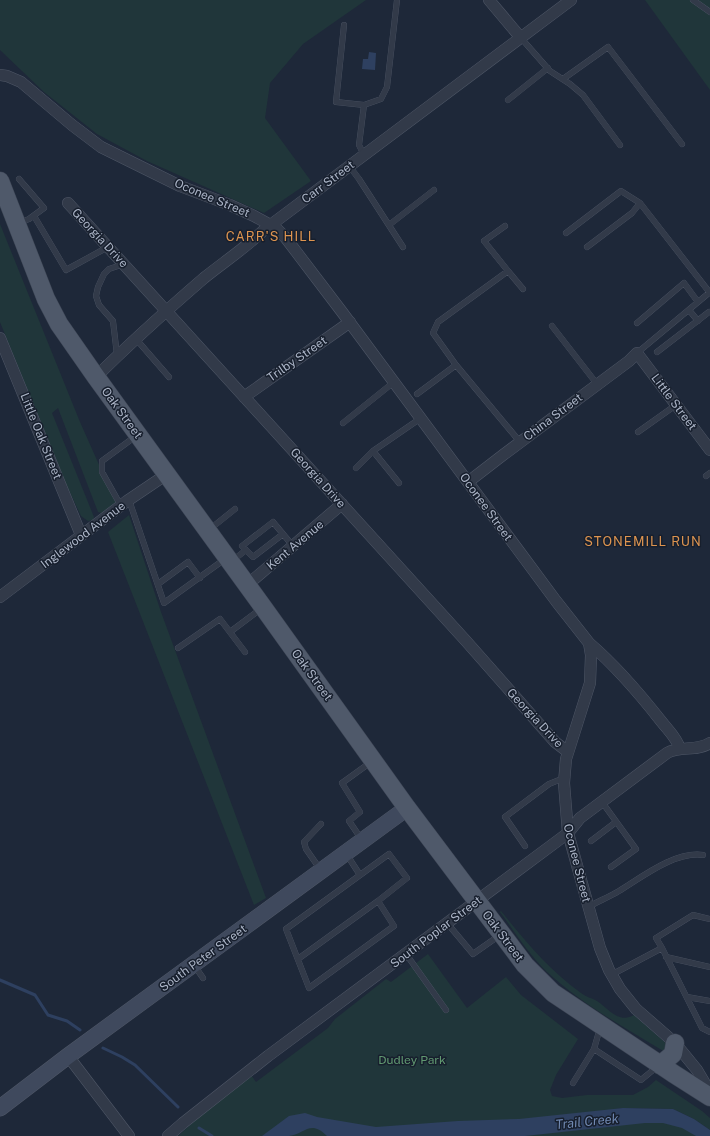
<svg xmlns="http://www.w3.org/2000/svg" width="710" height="1136" font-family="'Public Sans',sans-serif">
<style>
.green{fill:#20363a}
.water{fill:#2e4060}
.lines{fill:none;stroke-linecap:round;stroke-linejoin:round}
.stream{stroke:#2e4060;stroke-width:3}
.lane-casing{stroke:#4f5767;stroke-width:6}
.street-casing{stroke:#4f5767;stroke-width:12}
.secondary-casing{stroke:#4f5767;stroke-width:17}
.primary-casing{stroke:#3b4353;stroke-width:19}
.lane{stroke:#323a49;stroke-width:5.5}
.street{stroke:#323a49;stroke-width:11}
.secondary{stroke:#3f495d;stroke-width:16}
.primary{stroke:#4f596a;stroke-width:18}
.labels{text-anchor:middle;stroke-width:3;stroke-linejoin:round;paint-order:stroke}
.street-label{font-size:12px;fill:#abb4c6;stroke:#171f2d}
.park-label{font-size:12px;fill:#619971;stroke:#171f2d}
.neighbourhood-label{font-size:13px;letter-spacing:1px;fill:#dd9450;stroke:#171f2d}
.water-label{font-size:13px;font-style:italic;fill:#7189b2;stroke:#171f2d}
</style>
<rect width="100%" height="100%" fill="#1e2839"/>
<path class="green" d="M0 0H366L303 44 270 83 265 118 311 181 264 213 147 161 97 134 44 92 0 50Z
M645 0H710V90Z
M0 224 80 422 116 503 102 513 98 512 58 408 52 413 94 517 93 520 88 521 81 516 66 484 0 322Z
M129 515 161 612 266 898 254 905 108 532Z
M501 911C525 941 549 970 581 993 586 997 592 998 597 1001 609 1009 618 1024 634 1015L668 1045 665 1052C625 1028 582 1004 547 972 529 955 515 932 500 912Z
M428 954 467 1008 506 977 521 995 578 1039 556 1075 550 1090 552 1096 562 1098 587 1095H633L648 1087 656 1080 702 1111 710 1118V1130L694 1119 673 1109 623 1108 615 1109 687 1125 696 1136H178L212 1105 251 1075 256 1082 328 1028 335 1019 386 979 391 982Z"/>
<path class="water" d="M369 52 376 53 375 70 362 69 363 59H368Z
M623 1108 673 1109 694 1119 710 1130V1136H696L682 1128 663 1123H645L525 1136H327C310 1119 305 1134 289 1136 280 1136 271 1136 262 1136L289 1116 305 1113 317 1117 376 1127 458 1121 519 1119Z"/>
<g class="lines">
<path class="stream" d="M0 980 35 995 48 1015 67 1021 80 1030
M103 1048 122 1057 135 1065 178 1107
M199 1128 212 1136"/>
<g class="lane-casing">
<path id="lane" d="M693 0 710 12
M344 25 336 102 364 105 381 99 387 87 397 0
M521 38 550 71 570 84 583 95 620 145
M563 79 608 47 682 144
M508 100 548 68
M364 105 359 145 364 155
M350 167 359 179 403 247
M34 216 66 270 108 247
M19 223 29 219 44 208 19 179
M389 225 434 190
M505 226 484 241 508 271
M566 233 621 191 640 203
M587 247 632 213 640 203 710 293
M689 310 698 321
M637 323 684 283 698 302
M552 326 597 384
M136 339 169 377
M657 352 709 312
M637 353 710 292
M117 355 113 321 99 305 96 296 98 287 104 274 109 269 124 264
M456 365 520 442
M417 394 456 365 433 333 438 322 508 271 523 289
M343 423 394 382
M638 432 676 405
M373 451 399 483
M356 468 373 451 421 418
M706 476 710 473
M129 500 164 603 225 559
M121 506 102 472V461L136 436
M273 522 283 534 253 557 242 546Z
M210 529 235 509
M283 534 293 546
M232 561 246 550
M158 584 188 562 200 578
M230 632 262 608
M178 648 220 619 245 652
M602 802 636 849 611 867
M362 840 349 821 360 812 342 783 371 762
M591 841 616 822
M525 846 505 817 549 784 564 778
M389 854 407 878 378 901 394 926 309 988 286 929Z
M347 855 360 875
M320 869 306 849 304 842 321 824
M588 907C599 901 609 897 619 891 642 877 675 851 703 855
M447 923 473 954 500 935
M662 948 656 938 693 915 710 919
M406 954 446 1010
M666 957 710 967
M298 959 378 901
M194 965 203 978
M611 975 662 948 702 1028 710 1032
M687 997 710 1001
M594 1049 641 1080 658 1066
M573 1083 594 1049 600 1028"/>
</g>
<g class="street-casing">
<path id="street" d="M489 0 521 38
M0 75 7 76 21 82 72 125 101 147 180 186 230 205 254 216 276 228 285 237 342 312 556 601 589 643 591 655 590 683 566 759 564 783 568 833 600 948 609 970 620 989 636 1009 675 1043 697 1070 710 1092
M68 203 466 641 555 742 568 752
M0 338 81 535
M96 377C130 343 167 310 204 278 224 262 245 248 264 230L571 0
M244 397 350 322
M468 482 503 455 629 361 637 353 710 450
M247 585 342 504
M0 597 127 501 167 474
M589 643C616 666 639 693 661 721 668 730 677 738 680 749
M68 1056 129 1136
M168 1136 183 1123 268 1056 556 842 568 833 580 818 667 753C680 745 696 752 710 743"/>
</g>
<g class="secondary-casing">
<path id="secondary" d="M0 1108 68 1056 407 808"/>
</g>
<g class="primary-casing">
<path id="primary" d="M0 181 46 299 59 324 96 377 263 607 407 808 525 965 553 993 674 1074 710 1097
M660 1065 673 1054 675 1043"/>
</g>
<use href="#lane" class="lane"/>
<use href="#street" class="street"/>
<use href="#secondary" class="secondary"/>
<use href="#primary" class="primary"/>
</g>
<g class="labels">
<g class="street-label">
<text transform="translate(328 182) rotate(-37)" y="4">Carr Street</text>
<text transform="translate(212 198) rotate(23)" y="4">Oconee Street</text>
<text transform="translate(100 238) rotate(47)" y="4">Georgia Drive</text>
<text transform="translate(297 359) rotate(-35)" y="4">Trilby Street</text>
<text transform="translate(674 402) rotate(53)" y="4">Little Street</text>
<text transform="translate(122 413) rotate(54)" y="4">Oak Street</text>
<text transform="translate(553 417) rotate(-37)" y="4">China Street</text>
<text transform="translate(41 436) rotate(68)" y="4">Little Oak Street</text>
<text transform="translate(318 478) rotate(48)" y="4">Georgia Drive</text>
<text transform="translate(486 507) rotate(54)" y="4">Oconee Street</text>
<text transform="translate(83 535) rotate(-37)" y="4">Inglewood Avenue</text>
<text transform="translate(295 545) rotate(-40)" y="4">Kent Avenue</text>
<text transform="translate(312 675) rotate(54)" y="4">Oak Street</text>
<text transform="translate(535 718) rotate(47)" y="4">Georgia Drive</text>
<text transform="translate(577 863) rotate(76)" y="4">Oconee Street</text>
<text transform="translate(436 932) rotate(-37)" y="4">South Poplar Street</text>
<text transform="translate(503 936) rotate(53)" y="4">Oak Street</text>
<text transform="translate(203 958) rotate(-36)" y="4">South Peter Street</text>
</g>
<g class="park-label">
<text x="412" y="1064">Dudley Park</text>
</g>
<g class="neighbourhood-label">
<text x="271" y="241">CARR'S HILL</text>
<text x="643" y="546">STONEMILL RUN</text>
</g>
<g class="water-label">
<text transform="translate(587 1121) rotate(-6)" y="5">Trail Creek</text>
</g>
</g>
</svg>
